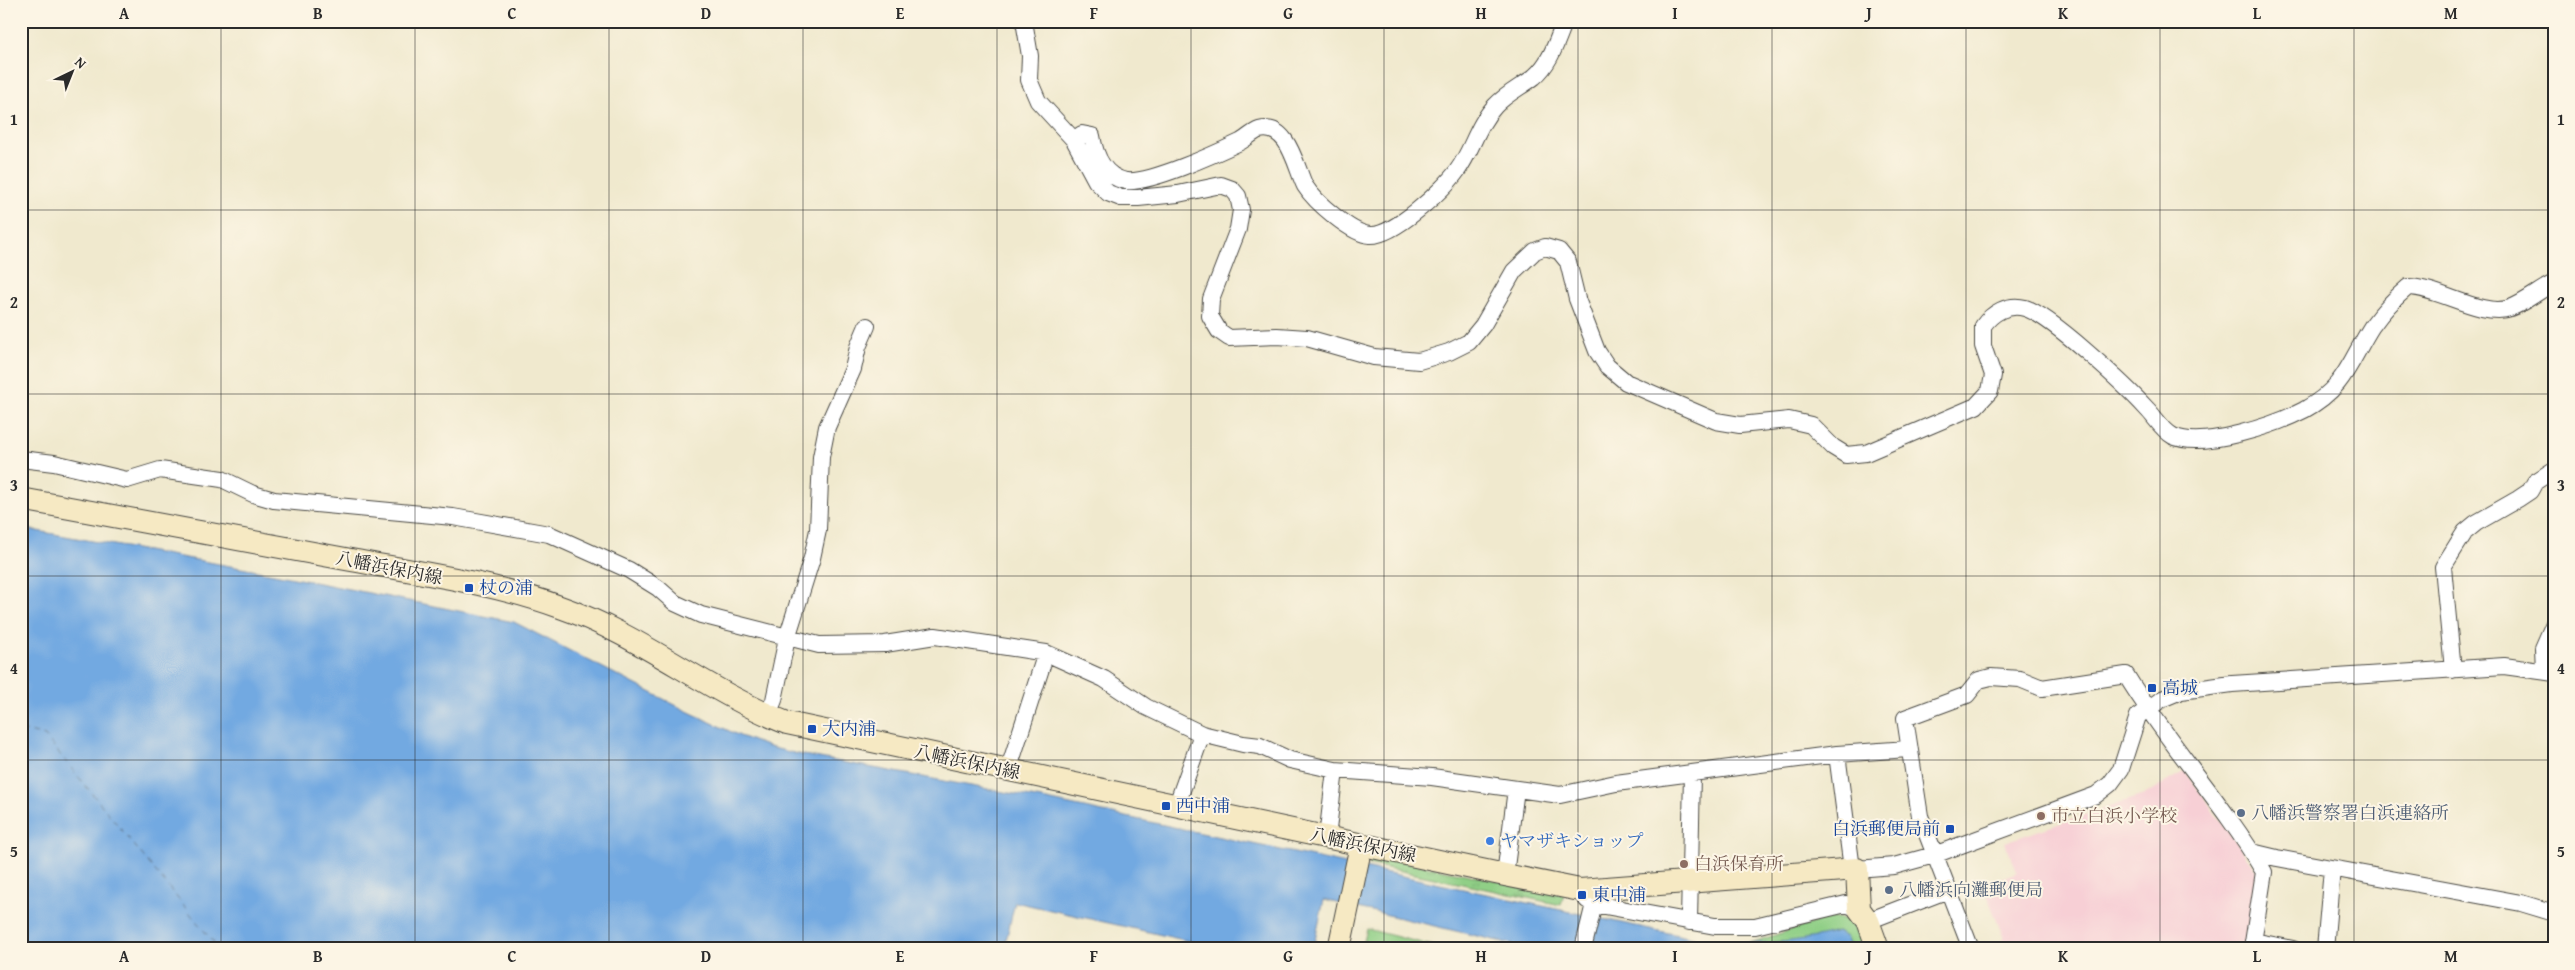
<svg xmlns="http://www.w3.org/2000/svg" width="2575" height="970" font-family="'Gentium Book Plus','Noto Serif JP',serif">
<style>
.built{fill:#f7cfd5}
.grass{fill:url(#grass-tufts);stroke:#5e7d58}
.green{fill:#90cf86;stroke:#5e7d58}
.water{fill:#72a9e1;stroke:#4e6a86}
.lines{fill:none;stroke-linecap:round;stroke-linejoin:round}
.ferry{stroke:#44576b;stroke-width:1;stroke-dasharray:6 5;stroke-linecap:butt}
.street-casing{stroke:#494843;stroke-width:18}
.secondary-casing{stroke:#494843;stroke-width:24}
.street{stroke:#fff;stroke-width:16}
.secondary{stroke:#f6e9c3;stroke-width:22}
.grid{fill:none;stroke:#2b2b2b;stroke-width:1;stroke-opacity:0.55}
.transit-dot{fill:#1a4fb4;stroke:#fcf5e5;stroke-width:2}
.service-dot{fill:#5c6f8a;stroke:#fcf5e5;stroke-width:2}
.education-dot{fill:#8d6e63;stroke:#fcf5e5;stroke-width:2}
.shop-dot{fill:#3f7fe0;stroke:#fcf5e5;stroke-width:2}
.labels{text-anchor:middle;stroke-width:4;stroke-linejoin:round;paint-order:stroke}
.street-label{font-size:18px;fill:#2b2b2b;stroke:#fcf5e5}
.transit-label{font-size:18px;fill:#164399;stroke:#fcf5e5;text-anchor:start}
.service-label{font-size:18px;fill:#4e5e75;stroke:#fcf5e5;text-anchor:start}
.education-label{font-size:18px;fill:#785e54;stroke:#fcf5e5;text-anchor:start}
.shop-label{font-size:18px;fill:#366cbe;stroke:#fcf5e5;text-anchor:start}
.neatline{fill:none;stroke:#2b2b2b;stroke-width:2}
.grid-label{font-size:16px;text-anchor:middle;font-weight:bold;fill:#2b2b2b}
</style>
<defs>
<pattern id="grass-tufts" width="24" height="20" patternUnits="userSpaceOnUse" patternTransform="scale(1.25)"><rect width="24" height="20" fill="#90cf86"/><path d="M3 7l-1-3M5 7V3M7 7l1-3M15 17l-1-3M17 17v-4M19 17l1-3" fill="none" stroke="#7cb274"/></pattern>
</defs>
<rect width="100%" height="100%" fill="#fcf5e5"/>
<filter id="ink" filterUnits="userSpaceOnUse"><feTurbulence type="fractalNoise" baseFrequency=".02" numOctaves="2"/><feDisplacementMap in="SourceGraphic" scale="10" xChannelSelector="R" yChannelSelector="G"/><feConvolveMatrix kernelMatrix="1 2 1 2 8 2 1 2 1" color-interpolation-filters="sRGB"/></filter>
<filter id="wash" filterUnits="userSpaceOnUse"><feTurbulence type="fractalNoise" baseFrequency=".0096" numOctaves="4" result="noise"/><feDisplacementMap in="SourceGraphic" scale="20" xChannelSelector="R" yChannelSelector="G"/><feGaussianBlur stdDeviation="1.12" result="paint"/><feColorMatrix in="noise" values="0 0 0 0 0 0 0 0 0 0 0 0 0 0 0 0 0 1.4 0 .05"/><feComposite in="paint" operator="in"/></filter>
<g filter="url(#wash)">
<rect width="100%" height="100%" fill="#f0e9ce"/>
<path class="built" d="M2185 771 2258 873 2249 949H1983L2004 939 1983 885 2017 872 2005 842 2144 795Z"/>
<path class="grass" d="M1370 855 1564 894 1561 905 1368 864Z"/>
<path class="green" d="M1829 918C1856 917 1859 925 1867 949H1851L1846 937 1837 932 1807 941 1750 943Z
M1367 929 1445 949H1362Z"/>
<path class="water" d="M21 528 274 574 514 622 685 710 740 736 769 747 798 754 1047 800 1692 938C1739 946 1790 945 1837 932L1846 937 1851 949H1532L1324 900 1313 949H1224L1015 902 1004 949H21Z"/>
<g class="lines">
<path class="ferry" d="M21 730 45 736 219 949"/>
</g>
</g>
<g filter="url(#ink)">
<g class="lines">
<g class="street-casing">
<path id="street" d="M1024 21 1030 56 1029 80 1038 101 1074 140 1096 181 1108 193 1121 198H1138L1178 194 1221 185 1232 189 1238 196 1241 210 1238 229 1211 299 1210 316 1219 331 1229 338 1277 336 1307 338 1374 357 1419 361 1449 352 1469 342 1483 325 1514 271 1535 251 1545 247 1559 251 1568 262 1577 299 1597 351 1607 366 1626 382 1716 421 1740 425 1789 420 1811 425 1833 447 1846 455 1866 453 1976 406 1990 391 1993 375 1983 346V326C1992 313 2008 303 2025 308 2050 315 2126 386 2147 409 2155 417 2162 430 2173 436 2203 450 2277 424 2304 410 2346 387 2349 362 2372 326 2382 312 2395 298 2408 287 2438 287 2482 318 2510 308 2525 303 2539 290 2554 283
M1074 140 1082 134 1092 136C1095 155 1104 177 1126 181 1149 184 1217 153 1240 142 1246 139 1253 132 1259 130 1289 122 1296 169 1305 186 1315 202 1352 234 1370 235 1393 237 1444 189 1457 171 1472 151 1477 125 1495 106 1506 94 1521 87 1534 77 1551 63 1557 40 1565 21
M21 459 54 463 127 480 160 470 222 479 253 494 274 500 453 517 549 534 629 570 658 588 675 603 701 615 819 645 885 644 935 636 1046 653 1104 679 1146 707 1202 734 1243 744 1260 746 1290 760 1335 770 1432 777 1560 795 1616 783 1692 773 1837 754 1908 749
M2453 670 2443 567 2465 532 2476 523 2518 499 2530 491 2535 482 2552 471
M2544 670 2543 648 2554 623
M768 715 774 700 787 638 812 558 818 530 821 457 827 427 853 369 858 347 867 326
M1837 754 1852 869
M1008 771 1046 653
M1176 807 1202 734
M1327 838 1335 770
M2252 852 2277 858 2521 903 2554 913
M1857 869 1894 866 1934 855 2096 795 2110 784 2121 769 2138 716 2162 699 2181 691 2232 684 2504 666 2554 673
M1505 875 1516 789
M1580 890 1587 900 1594 904 1715 926H1755L1846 904 1859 909
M1868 921 1948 890
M1689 922 1692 773
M2253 941 2293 949
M1583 949 1594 904
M1971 949 1920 816 1905 718 1967 695 1979 680 1991 677 2020 679 2042 688 2126 675C2167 743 2223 802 2264 872L2252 949
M2325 949 2332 869"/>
</g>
<g class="secondary-casing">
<path id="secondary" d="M21 499C131 519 241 540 351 560 421 573 494 583 560 607 641 635 708 692 787 723L1505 875 1580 890 1857 869 1859 909 1868 921 1878 949
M1339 949 1361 845"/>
</g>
<use href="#street" class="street"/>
<use href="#secondary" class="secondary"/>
</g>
</g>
<path class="grid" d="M221 21V949M415 21V949M609 21V949M803 21V949M997 21V949M1191 21V949M1384 21V949M1578 21V949M1772 21V949M1966 21V949M2160 21V949M2354 21V949M21 210H2554M21 394H2554M21 576H2554M21 760H2554"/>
<g class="transit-dot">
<rect x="464" y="583" width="10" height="10" rx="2.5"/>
<rect x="2147" y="683" width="10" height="10" rx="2.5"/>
<rect x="807" y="724" width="10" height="10" rx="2.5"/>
<rect x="1161" y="801" width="10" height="10" rx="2.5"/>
<rect x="1945" y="824" width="10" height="10" rx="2.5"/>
<rect x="1577" y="890" width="10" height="10" rx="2.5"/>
</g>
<g class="service-dot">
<circle cx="2241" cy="813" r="5"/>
<circle cx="1889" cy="890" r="5"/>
</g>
<g class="education-dot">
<circle cx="2041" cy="816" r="5"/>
<circle cx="1684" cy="864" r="5"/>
</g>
<circle class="shop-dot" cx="1490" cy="841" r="5"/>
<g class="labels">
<g class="street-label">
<text transform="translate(389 568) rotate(11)" y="6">八幡浜保内線</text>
<text transform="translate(967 762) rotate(12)" y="6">八幡浜保内線</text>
<text transform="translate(1363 845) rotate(12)" y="6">八幡浜保内線</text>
</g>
<g class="transit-label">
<text x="479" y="594">杖の浦</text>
<text x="2162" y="694">高城</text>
<text x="822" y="735">大内浦</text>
<text x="1176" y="812">西中浦</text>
<text x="1940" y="835" text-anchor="end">白浜郵便局前</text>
<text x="1592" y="901">東中浦</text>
</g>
<g class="service-label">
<text x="2251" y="819">八幡浜警察署白浜連絡所</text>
<text x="1899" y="896">八幡浜向灘郵便局</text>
</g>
<g class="education-label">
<text x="2051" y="822">市立白浜小学校</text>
<text x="1694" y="870">白浜保育所</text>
</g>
<g class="shop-label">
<text x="1500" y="847">ヤマザキショップ</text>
</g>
</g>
<rect width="2575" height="970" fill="none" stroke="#fcf5e5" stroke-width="55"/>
<g transform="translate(72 72) rotate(43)" stroke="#fcf5e5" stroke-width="4" paint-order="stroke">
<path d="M0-4L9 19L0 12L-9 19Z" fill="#2b2b2b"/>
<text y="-8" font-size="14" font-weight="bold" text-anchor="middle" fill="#2b2b2b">N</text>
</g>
<rect x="28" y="28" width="2520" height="914" class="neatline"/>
<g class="grid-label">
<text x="124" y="19">A</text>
<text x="318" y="19">B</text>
<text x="512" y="19">C</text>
<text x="706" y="19">D</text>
<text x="900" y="19">E</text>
<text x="1094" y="19">F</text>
<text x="1288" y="19">G</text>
<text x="1481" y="19">H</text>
<text x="1675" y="19">I</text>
<text x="1869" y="19">J</text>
<text x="2063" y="19">K</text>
<text x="2257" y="19">L</text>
<text x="2451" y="19">M</text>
<text x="14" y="125">1</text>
<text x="2561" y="125">1</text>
<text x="14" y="308">2</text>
<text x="2561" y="308">2</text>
<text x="14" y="491">3</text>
<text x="2561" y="491">3</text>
<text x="14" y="674">4</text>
<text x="2561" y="674">4</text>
<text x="14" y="857">5</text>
<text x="2561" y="857">5</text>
<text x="124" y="962">A</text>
<text x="318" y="962">B</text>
<text x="512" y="962">C</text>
<text x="706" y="962">D</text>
<text x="900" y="962">E</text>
<text x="1094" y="962">F</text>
<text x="1288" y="962">G</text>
<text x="1481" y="962">H</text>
<text x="1675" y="962">I</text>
<text x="1869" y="962">J</text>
<text x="2063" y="962">K</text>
<text x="2257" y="962">L</text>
<text x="2451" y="962">M</text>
</g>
</svg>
